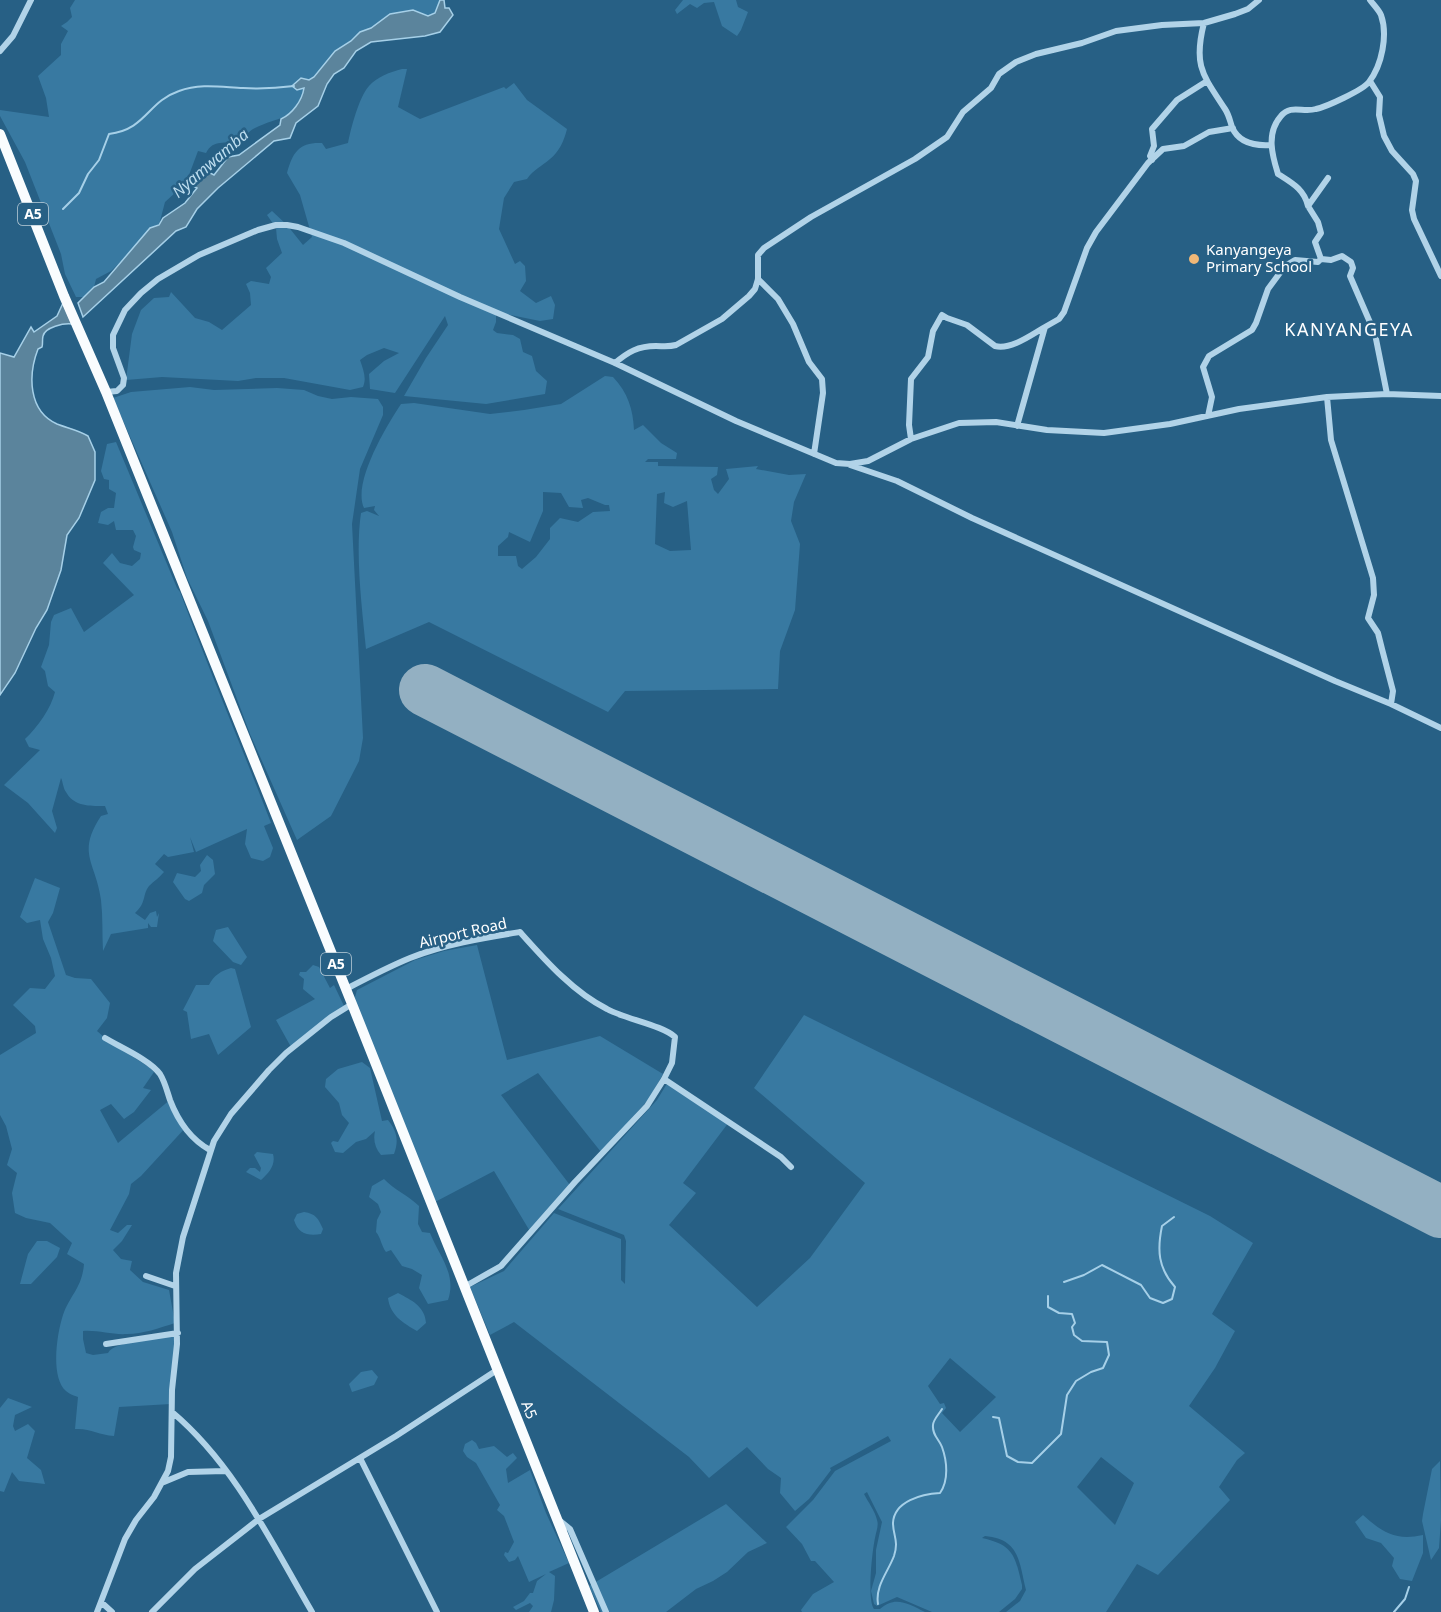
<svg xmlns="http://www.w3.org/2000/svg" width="1441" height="1612" font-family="'Noto Sans',sans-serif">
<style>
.green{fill:#3879a1;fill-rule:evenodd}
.water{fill:#5b849c;stroke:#a6d0e8;stroke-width:1.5}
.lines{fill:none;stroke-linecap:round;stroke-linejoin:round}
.stream{stroke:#a6d0e8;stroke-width:2}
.runway{stroke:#93b0c2;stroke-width:52}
.minor{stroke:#b1d3e8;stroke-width:6}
.trunk{stroke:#f9fcfe;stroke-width:10}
.poi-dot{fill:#f0b877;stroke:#276085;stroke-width:2}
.labels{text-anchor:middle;stroke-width:5;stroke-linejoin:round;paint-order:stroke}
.shield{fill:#276085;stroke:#becfda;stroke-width:1.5}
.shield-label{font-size:14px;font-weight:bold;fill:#fff}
.poi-label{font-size:15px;fill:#fff;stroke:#276085;text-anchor:start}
.street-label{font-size:15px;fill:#fff;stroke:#276085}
.water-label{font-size:16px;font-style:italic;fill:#bdddef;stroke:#276085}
.quarter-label{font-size:18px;letter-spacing:1.5px;fill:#fff;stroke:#276085}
</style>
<rect width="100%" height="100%" fill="#276085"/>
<path class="green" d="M75 0H440L435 13 428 16 413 10 390 14 371 28 360 32 351 41 335 51 314 78 309 80 302 78 292 86 305 88C291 124 280 115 253 129 248 132 244 139 238 141 225 145 214 138 206 153L198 151 186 183 165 202 159 225 111 271 96 279 94 287 85 297H76L65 274 61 254 25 162 0 116V110L49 117 46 98 38 76 61 55V44L68 31 61 26 67 22 72 17 70 8Z
M683 0H736L738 7 748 12 741 30 737 36 722 26 714 2 704 3 697 8 690 4 677 14 675 10Z
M402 69H407L398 107 420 119 504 87 506 89 514 83 527 100 567 129C564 141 559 152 550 159 541 167 534 169 527 179L514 182 504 198 499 229 515 264 520 261 525 266 526 281 520 291 536 303 551 296 555 305 553 319 540 321 496 312V322L493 330 497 333 513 335 520 339 523 352 532 356 536 371 547 381 545 394 486 404 404 396 426 358 448 325 445 316 395 393 370 389 369 374 384 361 399 353 384 348 367 355 360 360C363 369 367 378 363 387L350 390 284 378H256L238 381 162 377 126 380 132 334 141 310 154 298 169 297 171 292 195 318 209 322 222 330 251 305 250 293 246 284 251 281 269 284 271 277 266 268 282 253 277 239 276 228 267 215 272 211 287 225 303 245 312 237 300 195 287 173C293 151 300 142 322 143L326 149 348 143C351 128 359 97 369 86 377 77 390 72 402 69Z
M605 376 613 377C628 393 633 409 634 430L643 425 661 443 677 453 676 459H648L645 462H658V466L718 467 717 475 711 479 714 490 718 494 729 479 726 469 758 466 756 469 789 475 806 474 794 502 791 521 800 544 795 610 780 651 778 689 625 691 608 712 429 622 366 649C362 608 355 554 361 513L367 511 379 516 374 510 375 506 364 508C352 483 387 425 401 404L414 403 490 414 524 410 561 404ZM543 492 561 493 569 507 583 508 581 500 588 498 605 505H609L610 511 593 512 578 522 560 518 550 528V539L536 557 522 569 518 566 516 556H498V546L508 537 509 532 530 542 543 511ZM665 492 664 503 673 507 687 501 691 550 670 551 655 544 657 494Z
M190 387 214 390 277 388 304 390 318 396 332 399 351 397 378 399 383 407V415L360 469 352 524 363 738 359 761 331 816 297 840 250 734 208 621 187 578 172 532 113 398 131 392Z
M116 442 177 588 180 592C209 670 241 745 271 823L264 826 273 848 270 857 263 861 251 858 245 844 247 829 196 852 190 837 194 852 168 857 164 854 155 864 164 872C159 878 154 881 149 886 142 895 147 902 135 913L145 920 150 913 156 911 157 917 159 913 157 927H151L148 923V928L111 934 103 951C102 934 103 917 101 900 96 862 76 854 101 816L108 814 105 806C91 806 74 807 66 792 63 788 63 782 61 778L52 811 57 828 55 833 28 803 4 785 40 750 29 747 25 739C38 727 51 708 55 692L48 686 45 671 41 667 49 645 51 622 54 615 71 608 84 632 134 595 103 563 112 553 120 563 132 566 140 559 141 553 134 550 133 547 136 536 133 530H116L114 521 108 525 98 523 101 512 108 508H114L116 493 109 489V480L104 479 101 471 107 444Z
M207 855 213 860 215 874 204 885 202 893 189 901 185 899 173 882 177 873 195 877 201 871 200 865Z
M35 878 60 888 53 913 48 922 66 975 75 978 91 979 110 1003 107 1018 97 1031 111 1043 149 1067 154 1072 143 1088 151 1090 134 1112 124 1119 111 1104 100 1110 118 1143 171 1099 187 1126 141 1176 131 1184 129 1194 110 1230 118 1233 127 1225H132L122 1241 113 1250 121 1259 132 1261 130 1270 143 1282 169 1290 175 1323C159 1328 143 1334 127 1334 112 1335 99 1330 83 1331V1339L86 1353 93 1355 108 1353C114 1341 162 1337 176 1336L171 1404 119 1407 114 1436C99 1435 90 1428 75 1429L78 1397C75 1396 69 1394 66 1391 50 1377 57 1333 63 1315 70 1295 82 1288 84 1264L67 1254 72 1243 50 1223 26 1218 15 1213 12 1193 17 1173 7 1165 12 1149 6 1126 0 1115V1055L36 1033 35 1026 13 1005 30 988 45 989 55 976 51 958 43 939 40 920 27 923 20 917Z
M228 927 247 957 241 965 233 962 213 941 216 930Z
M477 945 507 1060 600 1036 663 1074 649 1099 601 1152 538 1073 501 1095 573 1189 531 1233 494 1171 435 1202 356 1006 355 997 357 990 415 960 444 951Z
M313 965 319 967 330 988 334 985 344 1006 291 1047 276 1020 315 999 303 989 304 979 299 975 300 972H306Z
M231 968 235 969 251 1027 218 1055 209 1034 191 1039 187 1012 183 1010 196 985H209C214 975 221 971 231 968Z
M804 1015 1210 1216 1253 1243 1212 1314 1235 1331 1215 1368 1189 1406 1245 1453 1237 1460 1219 1487 1230 1500 1158 1575 1137 1564 1106 1612H1006L1020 1601 1026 1590C1019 1562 1020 1539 985 1536L982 1538C1014 1545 1015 1556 1022 1585V1589L1015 1599 999 1612H932L897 1597 877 1606 874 1604 871 1591 876 1573V1550L882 1522 867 1492 864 1494C868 1502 875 1511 877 1520 879 1525 876 1532 875 1538 872 1552 867 1600 874 1609H880C895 1595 909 1604 925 1612H802L801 1610 813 1594 834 1582 815 1561H811L802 1544 786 1527 813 1500 835 1471 891 1441 888 1436 830 1468 831 1470 809 1499 795 1511 780 1493 781 1478 768 1469 747 1447 709 1478 689 1457 514 1322 490 1335 470 1287 504 1271 554 1213 621 1239V1280L625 1284 626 1241 624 1235 558 1209 657 1100 668 1082 729 1122 683 1183 696 1193 669 1225 757 1307 810 1258 865 1183 754 1088ZM950 1358 996 1397 960 1432 942 1413 946 1408 944 1403 940 1404 928 1386ZM1101 1457 1134 1483 1115 1525 1077 1487Z
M362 1062 370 1068 382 1121 388 1120C397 1131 399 1141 394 1154L381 1155C375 1148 373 1140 375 1131L366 1139 356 1142 343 1153 335 1152 331 1143 333 1141 338 1142 349 1123 342 1115 339 1103 325 1087 326 1079 338 1069Z
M257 1152 273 1154C276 1165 269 1173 261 1180L246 1172 250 1168H255L260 1172 261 1168 254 1155Z
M384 1179C394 1190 408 1195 419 1206L418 1224 422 1232 430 1233C439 1256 457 1274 448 1300L428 1304 419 1288 422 1275 412 1269 402 1266 391 1250 386 1252C381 1245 381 1238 376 1232L377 1220 381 1212 378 1204 369 1197 372 1186Z
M304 1212C316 1214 318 1218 323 1229L321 1234C308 1236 298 1234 294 1220L297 1214Z
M37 1241H47L60 1248 57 1257 31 1284H20L28 1254Z
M398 1293C411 1300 425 1306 426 1323L417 1331C403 1323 390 1315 388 1298Z
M372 1370 378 1377 374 1385 352 1392 349 1384 361 1372Z
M8 1398 32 1407 15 1415 13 1426 15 1431 28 1424 35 1431 27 1458 41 1470 45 1484 19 1481 12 1472 4 1492 0 1491V1408Z
M472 1440 476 1443 479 1449 494 1446 507 1457 513 1453 517 1458 506 1469 508 1483 530 1470 546 1513 569 1563 549 1572 555 1576 554 1600 551 1612H529L533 1606 530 1603 516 1610 513 1607 524 1601 530 1593H533L537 1581 546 1574 529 1582 518 1556 515 1560 509 1562 504 1555 505 1552 508 1553 514 1542 504 1516 497 1510 500 1505 476 1463 467 1457 463 1451 465 1444Z
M1440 1461 1441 1520 1439 1548 1431 1560 1422 1521 1423 1514 1432 1469Z
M726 1504 767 1543 748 1552 727 1572 713 1581 696 1589 666 1612H601L589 1586Z
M1363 1515C1383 1533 1396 1541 1423 1535V1553L1412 1581 1400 1579 1392 1566 1394 1558 1381 1543 1366 1538 1355 1522Z"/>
<path class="water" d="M440 0H444L445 8H449L453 15 440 32 425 36 371 42 356 51 344 68 334 74 327 84 318 106 296 123 290 138 274 141 218 188 197 209 186 227 176 231 83 317 78 303 94 287 104 282 150 228 159 225 163 218 185 203 197 188 193 186 203 172 217 161 210 173 214 175 228 157 239 155 280 125 281 119C292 114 302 101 304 88L297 90 292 86 301 78 309 80 314 77 335 51 351 41 360 32 371 28 390 14 413 10 428 16 435 13Z
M63 303 72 324C64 323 45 327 43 336 42 340 43 344 42 347L38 349C28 375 28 411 57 424 67 428 78 430 88 436L95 452V480L79 518 67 535 61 570 47 610 36 628 15 673 0 695V353L14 357 31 327 34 332 57 316Z"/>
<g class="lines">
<path class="stream" d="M63 209 79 193 88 174 99 160 109 134C147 129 147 102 179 91 200 83 221 87 243 88 260 89 278 88 294 86
M1064 1282 1084 1275 1102 1265 1141 1285 1150 1298 1163 1303 1172 1299 1175 1287C1158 1268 1157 1250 1162 1226L1174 1217
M993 1417 999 1418 1007 1456 1018 1462 1032 1463 1061 1434 1067 1395 1076 1381 1091 1372 1103 1368 1109 1355 1107 1342 1082 1341 1074 1335 1072 1327 1075 1323 1072 1314 1059 1313 1048 1307V1296
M878 1604C875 1586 888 1572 894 1556 899 1541 893 1535 893 1523 894 1501 922 1494 940 1493 949 1480 947 1461 942 1447 939 1439 932 1435 933 1425 933 1420 939 1414 942 1409
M1394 1612 1405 1599 1409 1587"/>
<path class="runway" d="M425 690 1441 1212"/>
<path class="minor" d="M1204 23C1193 66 1203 75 1225 109 1229 115 1230 121 1232 127 1239 144 1256 146 1271 145
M0 51 13 36 31 0
M1370 81 1380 97 1379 115 1384 136 1392 151 1413 174 1416 181 1412 210 1414 219 1441 276
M1152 160 1150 156 1154 146 1152 129 1177 100 1207 81
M1308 206C1304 189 1292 183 1278 174 1272 155 1266 133 1281 116 1291 104 1303 113 1316 109 1326 107 1363 90 1369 82 1382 65 1388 35 1381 15 1379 10 1373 4 1370 0
M1321 259 1331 260 1342 256 1351 262 1353 268 1350 276 1375 334 1387 394
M758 279 778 299 793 324 809 362 822 379 823 393 814 454
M615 363C628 352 638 346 656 346 663 346 669 347 676 345L722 319 749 296 755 289 758 279V255L764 248 811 217 915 159 947 137 963 112 991 88 999 74 1016 62 1036 54 1082 43 1116 31 1162 25 1204 23 1235 14 1248 9 1259 0
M106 392 117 391 123 385 124 378 113 348V335L125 310 141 293 158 279 199 255 258 230 276 225H287L298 227 344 243 460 297 615 363 736 421 836 463 850 464 868 461 911 439 959 423 996 422 1047 430 1104 433 1170 424 1239 409 1327 397 1387 394 1441 396
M1327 397 1331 440 1373 578 1374 595 1368 618 1378 633 1382 649 1393 691 1391 704
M1208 416 1212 397 1203 367 1209 356 1252 330 1256 323 1268 289 1285 266 1295 260 1318 262 1321 259 1315 242 1321 233 1318 222 1308 206 1328 178
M1017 426 1045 327 1059 319 1064 312 1087 248 1096 232 1148 163 1163 149 1184 146 1209 132 1233 128
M911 439 909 425 911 379 928 357 933 331 942 315 947 318 967 325 995 346C1011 350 1031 335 1045 327
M850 465 897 481 972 518 1335 681 1391 704 1441 728
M346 989C367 978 388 967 410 958 445 944 483 938 520 932 545 960 573 992 607 1009 625 1019 662 1025 675 1037L672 1063 664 1079 647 1106 575 1182 501 1266 464 1287
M105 1038C120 1047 150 1060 160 1074 165 1082 167 1091 170 1100 178 1121 190 1139 210 1150
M664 1079 781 1157 791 1167
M146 1276 175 1286
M106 1344 178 1333
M172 1412C235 1465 271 1542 312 1612
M360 1458 437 1612
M164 1482 188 1472 225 1471
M559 1520 570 1529 606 1612
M101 1602 112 1612
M97 1612 125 1539 136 1520 154 1497 168 1471 171 1457 172 1390 177 1344 176 1273 183 1237 214 1141 231 1114 269 1070 286 1053 331 1017 352 1004
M152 1612 195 1569 259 1519 396 1436 497 1370"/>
<path class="trunk" d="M0 134 64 296 106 392 352 1004 594 1612"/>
</g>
<circle class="poi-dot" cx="1194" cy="259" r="6"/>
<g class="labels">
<g class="shield">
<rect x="18" y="203" width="30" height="22" rx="4.5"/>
<rect x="321" y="953" width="30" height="22" rx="4.5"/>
</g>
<g class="shield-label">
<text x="33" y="219">A5</text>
<text x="336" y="969">A5</text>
</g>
<g class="poi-label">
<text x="1206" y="255">Kanyangeya<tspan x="1206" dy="17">Primary School</tspan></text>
</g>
<g class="street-label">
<text transform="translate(463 933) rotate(-13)" y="5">Airport Road</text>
<text transform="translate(529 1410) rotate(68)" y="5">A5</text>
</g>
<g class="water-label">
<text transform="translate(210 163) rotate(-41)" y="6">Nyamwamba</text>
</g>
<g class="quarter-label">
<text x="1349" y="336">KANYANGEYA</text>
</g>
</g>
</svg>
